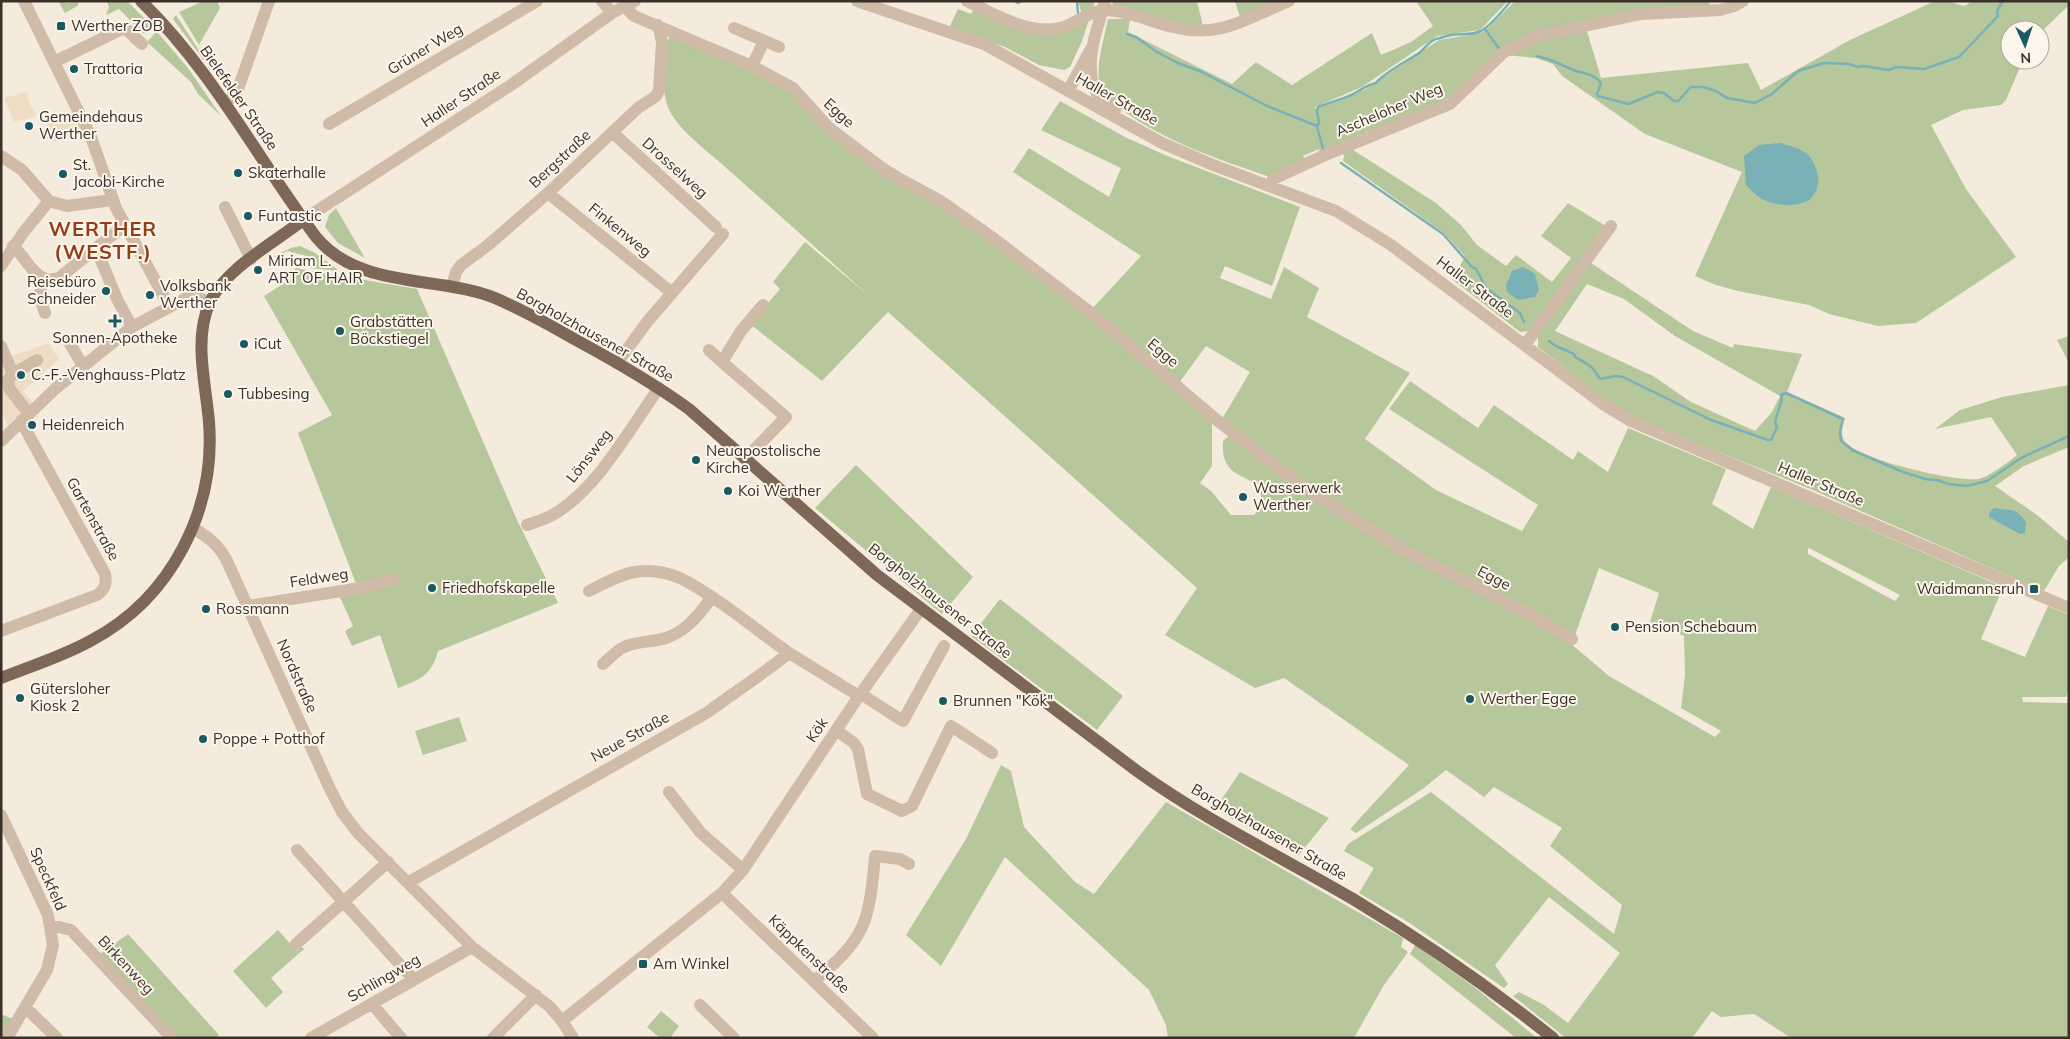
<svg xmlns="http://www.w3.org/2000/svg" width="2070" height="1039" font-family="Mulish,sans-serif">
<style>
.green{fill:#b6c79b;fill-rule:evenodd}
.plaza{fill:#efddc3}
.water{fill:#79b1b6}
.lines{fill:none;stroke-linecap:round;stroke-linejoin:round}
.stream{stroke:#79b1b6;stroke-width:2.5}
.minor{stroke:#cfbba7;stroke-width:12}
.major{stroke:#7f6758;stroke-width:12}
.minor-bridge{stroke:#cfbba7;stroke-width:12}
.poi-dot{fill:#195a62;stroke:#fcf5eb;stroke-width:2}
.labels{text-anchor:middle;stroke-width:4;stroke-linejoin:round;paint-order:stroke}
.poi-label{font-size:15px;fill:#3b2f29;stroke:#fcf5eb;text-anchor:start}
.street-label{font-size:15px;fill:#3b2f29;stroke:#fcf5eb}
.district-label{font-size:20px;font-weight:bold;letter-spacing:1px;fill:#943b18;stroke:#fcf5eb}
</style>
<rect width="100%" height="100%" fill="#f5ebdd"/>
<path class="green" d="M58 1H65L67 3 77 2 79 5 65 13Z
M107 1H127L152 26 144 34 119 9 106 15 109 7Z
M204 1H217L220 8 199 45 179 12Z
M1078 1H1095L1082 41 1070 67 1064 70 1039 65 1005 47 950 26 958 9 971 14 974 9 1041 34 1084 20Z
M1113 1H1197L1204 30 1112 7Z
M1235 1H1281L1240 17Z
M1416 1H1508L1480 30 1437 36 1362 87 1315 107V109L1364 90 1439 40 1481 33 1487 29 1515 1H1708L1713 8 1537 33 1454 96 1322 154 1319 149 1303 156 1305 161 1270 177C1218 159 1165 142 1121 109 1115 105 1106 100 1103 94 1092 73 1104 41 1108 19H1130L1128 32 1232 84 1256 62 1292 85 1372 33 1381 55 1411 42 1433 26Z
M1935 1H1947L1964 6 1973 1H2069V5L2040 33V30H2010V60H2023L2006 100 2001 105 1963 110 1931 125 1966 189 2016 257 1916 323 1878 326 1829 314 1809 305 1738 291 1716 285 1695 276 1742 172 1645 134 1562 76 1553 64 1536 58 1506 55 1540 39 1586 28 1601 78 1748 63 1761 90 1850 40Z
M176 15 206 61 205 62 173 19Z
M155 33H158L188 68 221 116 198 94 191 82 147 42Z
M669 38H682L790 91 1087 315 1212 421V466L1200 483 1211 491 1231 515H1254L1261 507C1261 503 1262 498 1261 495 1255 470 1220 484 1223 441L1231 434 1295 485 1570 643 1609 676 1715 737 1721 731 1681 708 1685 675 1684 636 1650 622 1659 593 1599 568 1574 638 1400 544 1300 480 1222 419 1250 372 1206 346 1179 383 1091 310 1141 256 1013 172 1029 148 1109 197 1121 168 1041 130 1060 101 1127 138 1165 155 1300 207 1272 286 1225 266 1220 278 1271 299 1284 267 1319 288 1307 317 1410 373 1365 439 1436 490 1522 531 1538 505 1389 409 1410 381 1478 428 1494 405 1573 460 1578 451 1608 472 1628 428 1726 469 1712 504 1753 529 1771 487 2003 587 1981 639 2025 657 2048 606 2069 615V690L2066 697H2022L2023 702 2069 703V1038H1791L1754 1014 1721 1017 1712 1011 1692 1038H1566L1513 996 1519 992 1544 1005 1568 1023 1620 953 1549 897 1495 965 1508 984 1504 988 1408 922 1359 893 1374 868 1344 851 1348 844 1431 792 1614 934 1622 905 1550 846 1562 828 1494 787 1484 797 1446 770 1424 788 1356 833 1350 829 1409 765 1284 678 1255 688 1165 635 1197 588 888 312 822 381 750 324 780 289 773 282 805 242 868 295C823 254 777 213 732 173 715 157 683 134 672 115 661 98 659 55 669 38ZM1808 548H1809L1900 595 1895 601 1808 554Z
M1350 148 1436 203 1461 225 1477 245 1506 266 1516 255 1552 282 1571 258 1541 236 1568 203 1604 225V229L1529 331 1520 332 1453 280 1465 256 1444 233 1343 161 1344 155 1340 152Z
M336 208 365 258 338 243 325 227 329 215Z
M300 246 315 253 337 269V271L311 268 309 266 311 257 287 251 283 254 281 258 273 257 291 248Z
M1591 263 1693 331 1733 348 1734 344 1802 354 1787 392 1845 418C1843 425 1840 433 1844 440 1854 459 1956 482 1978 479 1987 478 2010 461 2017 455L1991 417 1935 429 1960 410 2002 397 2069 385V447L2024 466 1995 486 2037 515 2069 542V557L2059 566 2044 591 1808 488 1645 422 1607 401 1538 347V335ZM1587 284 1624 299 1675 336 1780 396 1772 412 1755 431 1691 402 1653 376 1555 331Z
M295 268 417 289 517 520 558 603 438 651C431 676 421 679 398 688L380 635 352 646 345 631 353 626 339 595 357 586 298 433 332 415 264 296 294 277Z
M2069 336V363L2057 340Z
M856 465 973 577 942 614 815 508Z
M1000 599 1123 696 1097 730 971 636Z
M459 717 467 741 423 755 415 731Z
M1001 765 1011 771 1024 827 1075 882 1094 894 1166 802 1403 938 1401 947 1408 952 1384 985 1354 1038H1168L1166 1025 1149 990 1005 857 941 966 906 935 966 839Z
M1240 772 1329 818 1298 856 1215 809Z
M278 930 297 951 302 947 304 949 271 978 283 992 266 1008 233 971Z
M128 934 219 1035 216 1038H176L99 955Z
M1415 945 1473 986 1537 1038H1516L1410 954Z
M661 1011 679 1026 670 1038H660L647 1027Z
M1 1014 13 1019 1 1038Z"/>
<path class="plaza" d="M27 92 31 108H33L36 116 14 122 4 98Z
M71 112 80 129 53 143 45 117Z
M48 343 59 359 23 391 33 403 8 425 1 412V360Z"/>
<path class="water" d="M1781 143C1789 146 1801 148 1807 154 1818 165 1824 187 1810 199 1799 208 1776 206 1764 200 1757 197 1751 190 1746 185L1744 156 1759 145Z
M1523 267 1535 274 1539 290 1535 297 1518 300 1507 292 1506 285 1512 271Z
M1994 508C2011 511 2016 507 2026 522L2025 533 2020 534 1989 517V513Z"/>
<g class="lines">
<path class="stream" d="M1015 1 1018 3 1021 1
M1077 1 1078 13
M1485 29 1500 50
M1127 34 1136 37 1157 52 1178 63 1202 72 1267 106 1317 126 1319 123 1317 110 1318 107C1330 102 1344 99 1355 93 1363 89 1368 84 1376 83 1381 75 1408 60 1416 55 1423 52 1428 41 1436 39 1441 38 1446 36 1451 35 1461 33 1470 36 1481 31 1492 25 1502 11 1511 1
M1537 56C1551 59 1559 64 1571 69 1582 74 1594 73 1601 83L1597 94 1598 96 1628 104 1658 92 1664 93 1674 101H1678L1691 87H1703L1716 91 1727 98 1755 103 1772 94 1798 71 1824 63 1849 64 1858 67 1863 66 1889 70 1896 67 1924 69 1959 57 1998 16 1997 11 2003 1
M1317 127 1323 149
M1341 163 1443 234 1472 267 1476 269 1486 288 1520 313 1524 322
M1549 341 1556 346 1574 354 1575 357C1590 366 1591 364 1600 379L1615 376 1623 377 1711 420 1768 440H1771L1777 427 1775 422 1782 398 1781 395 1786 393 1843 419 1840 431 1841 441 1854 451 1903 472 1925 479 1937 480 1948 484 1967 486 1987 481 2021 458 2069 436"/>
<path class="minor" d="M24 1 91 137 116 208 169 306
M602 1 612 13
M857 1 984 44 1162 143 1213 165 1336 211 1391 245 1603 404 1631 421 2069 608
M967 1C996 15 1031 37 1064 27 1078 22 1091 10 1107 10 1129 11 1151 22 1173 27 1219 39 1248 18 1289 1
M624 6 634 16 752 66 793 88 829 128 880 167 900 179 939 200 993 238 1090 312 1218 421 1297 482 1398 547 1524 611 1572 639
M734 28 779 47
M1095 36C1090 55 1087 82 1100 98 1104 103 1110 107 1115 111
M54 62 122 29 127 30 142 44
M752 66 764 41
M1068 91 1091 49
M225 104 237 92 269 1
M329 124 537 1
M612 132 716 227
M1 156 22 170 49 201
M1270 185 1273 179 1323 156 1450 104 1504 52 1538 36 1641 14 1720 10 1734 6 1743 1
M548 193 671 292
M49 201 67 206 112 200
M225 207 251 259
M303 220 511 85 612 13 635 1
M13 246C28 259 36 286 59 278L125 225
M96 248 117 299 132 327
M1 266 23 233 49 201
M452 286 456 272 461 265 487 246 548 193 638 108 656 96 659 90 662 42 658 25
M45 313 39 295 45 279
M69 342 83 366
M1525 345 1611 226
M1 346 13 374
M709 350 722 362
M617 363 647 322 723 234
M29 414 9 388 8 380 13 374 37 360
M1 441 55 389 132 327 190 296 198 297 210 303
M745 459 786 417 722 362 741 331 763 305
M527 525C538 521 550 518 559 511 601 483 630 428 659 388
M193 528C208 537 219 545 227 561L330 789 342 812 358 833 472 947 549 1006 562 1021 573 1038
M589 591C603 584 618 575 635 572 651 569 670 573 684 580 721 600 755 629 789 653
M248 606 360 588 395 579
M1 631 97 595C105 589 107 584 105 574L21 421
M603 664C610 658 616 651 624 647 635 642 646 642 658 640 682 636 698 617 711 598
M861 694 903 721 944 646
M836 730 854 743 858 749 867 794 902 811 912 806 951 726 992 753
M669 792 701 833 743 870
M1 815 48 915 53 945 47 970 7 1038
M297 850 413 979
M409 882 708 712C735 692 763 674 789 653L859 696
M722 893 873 1038
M51 928 59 927 71 930 172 1038
M296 944 388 862
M814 981C866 938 869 923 875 856L900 859 909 864
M372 1004 401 1038
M700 1005 734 1038
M25 1007 57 1038
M562 1021 722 893 743 870 859 696 921 609
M311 1038 472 947
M493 1038 536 995"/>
<path class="major" d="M141 1C212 70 258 159 316 237 360 290 437 275 495 298 523 310 550 325 576 340 615 361 653 383 689 409L877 575 1137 771C1205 820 1281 857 1353 899 1423 941 1489 987 1553 1038
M1 678C31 666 64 656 92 640 171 598 216 510 209 422 206 384 193 339 210 302 226 268 274 243 303 220"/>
<path class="minor-bridge" d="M1095 36 1105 1"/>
</g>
<g class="poi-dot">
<rect x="56" y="21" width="10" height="10" rx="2.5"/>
<circle cx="74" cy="69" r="5"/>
<circle cx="29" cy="126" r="5"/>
<circle cx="238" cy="173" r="5"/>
<circle cx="63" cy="174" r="5"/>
<circle cx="248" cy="216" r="5"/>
<circle cx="258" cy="270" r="5"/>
<circle cx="106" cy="291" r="5"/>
<circle cx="150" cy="295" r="5"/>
<path d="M112.5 313.5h5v5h5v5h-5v5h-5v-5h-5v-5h5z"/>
<circle cx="340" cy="331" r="5"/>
<circle cx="244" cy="344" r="5"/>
<circle cx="21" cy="375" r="5"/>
<circle cx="228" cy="394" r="5"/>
<circle cx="32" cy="425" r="5"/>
<circle cx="696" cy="460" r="5"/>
<circle cx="728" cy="491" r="5"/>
<circle cx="1243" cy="497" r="5"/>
<circle cx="432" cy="588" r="5"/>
<rect x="2029" y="584" width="10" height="10" rx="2.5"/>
<circle cx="206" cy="609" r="5"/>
<circle cx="1615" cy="627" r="5"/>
<circle cx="20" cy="698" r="5"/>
<circle cx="1470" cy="699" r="5"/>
<circle cx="943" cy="701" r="5"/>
<circle cx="203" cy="739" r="5"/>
<rect x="638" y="959" width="10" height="10" rx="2.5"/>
</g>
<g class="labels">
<g class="poi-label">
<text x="71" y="31">Werther ZOB</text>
<text x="84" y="74">Trattoria</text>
<text x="39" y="122">Gemeindehaus<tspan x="39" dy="17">Werther</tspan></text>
<text x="73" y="170">St.<tspan x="73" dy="17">Jacobi-Kirche</tspan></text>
<text x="248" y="178">Skaterhalle</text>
<text x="258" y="221">Funtastic</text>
<text x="268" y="266">Miriam L.<tspan x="268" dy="17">ART OF HAIR</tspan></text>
<text x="96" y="287" text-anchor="end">Reisebüro<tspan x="96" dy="17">Schneider</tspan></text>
<text x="160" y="291">Volksbank<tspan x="160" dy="17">Werther</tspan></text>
<text x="350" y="327">Grabstätten<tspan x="350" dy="17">Böckstiegel</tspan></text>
<text x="115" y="343" text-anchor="middle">Sonnen-Apotheke</text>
<text x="254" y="349">iCut</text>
<text x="31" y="380">C.-F.-Venghauss-Platz</text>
<text x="238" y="399">Tubbesing</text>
<text x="42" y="430">Heidenreich</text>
<text x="706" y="456">Neuapostolische<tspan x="706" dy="17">Kirche</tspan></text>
<text x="1253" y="493">Wasserwerk<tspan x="1253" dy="17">Werther</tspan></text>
<text x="738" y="496">Koi Werther</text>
<text x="442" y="593">Friedhofskapelle</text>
<text x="2024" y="594" text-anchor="end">Waidmannsruh</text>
<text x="216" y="614">Rossmann</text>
<text x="1625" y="632">Pension Schebaum</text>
<text x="30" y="694">Gütersloher<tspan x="30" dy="17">Kiosk 2</tspan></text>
<text x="1480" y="704">Werther Egge</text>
<text x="953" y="706">Brunnen "Kök"</text>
<text x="213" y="744">Poppe + Potthof</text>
<text x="653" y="969">Am Winkel</text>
</g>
<g class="street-label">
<text transform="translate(425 49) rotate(-31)" y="5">Grüner Weg</text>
<text transform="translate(239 98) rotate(55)" y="5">Bielefelder Straße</text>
<text transform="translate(461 98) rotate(-34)" y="5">Haller Straße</text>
<text transform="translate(1117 99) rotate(29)" y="5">Haller Straße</text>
<text transform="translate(1389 110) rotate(-23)" y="5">Ascheloher Weg</text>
<text transform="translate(839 113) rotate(43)" y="5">Egge</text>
<text transform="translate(560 159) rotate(-43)" y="5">Bergstraße</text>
<text transform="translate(675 168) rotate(42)" y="5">Drosselweg</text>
<text transform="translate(620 230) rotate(39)" y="5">Finkenweg</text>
<text transform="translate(1475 287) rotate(37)" y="5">Haller Straße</text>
<text transform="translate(595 335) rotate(29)" y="5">Borgholzhausener Straße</text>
<text transform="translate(1163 353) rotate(40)" y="5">Egge</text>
<text transform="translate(589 456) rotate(-52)" y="5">Lönsweg</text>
<text transform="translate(1821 484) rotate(23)" y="5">Haller Straße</text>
<text transform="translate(93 519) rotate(61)" y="5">Gartenstraße</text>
<text transform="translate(319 578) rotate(-9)" y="5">Feldweg</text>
<text transform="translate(1494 578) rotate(27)" y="5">Egge</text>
<text transform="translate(940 601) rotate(38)" y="5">Borgholzhausener Straße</text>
<text transform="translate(297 676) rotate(66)" y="5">Nordstraße</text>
<text transform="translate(817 730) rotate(-56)" y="5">Kök</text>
<text transform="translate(630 737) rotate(-29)" y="5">Neue Straße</text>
<text transform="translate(1269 832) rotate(30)" y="5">Borgholzhausener Straße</text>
<text transform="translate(48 879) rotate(66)" y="5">Speckfeld</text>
<text transform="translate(809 954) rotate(44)" y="5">Käppkenstraße</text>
<text transform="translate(126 965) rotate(47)" y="5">Birkenweg</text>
<text transform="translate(384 978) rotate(-30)" y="5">Schlingweg</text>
</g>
<g class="district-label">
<text x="103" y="236">WERTHER<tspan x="103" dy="23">(WESTF.)</tspan></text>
</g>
</g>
<rect width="2070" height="1039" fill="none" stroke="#3b2f29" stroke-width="5"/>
<g transform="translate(2025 45) rotate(177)"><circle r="24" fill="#fcf5eb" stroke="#afa69d"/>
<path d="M0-4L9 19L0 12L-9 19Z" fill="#195a62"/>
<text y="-8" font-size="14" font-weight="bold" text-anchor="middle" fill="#3b2f29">N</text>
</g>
</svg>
